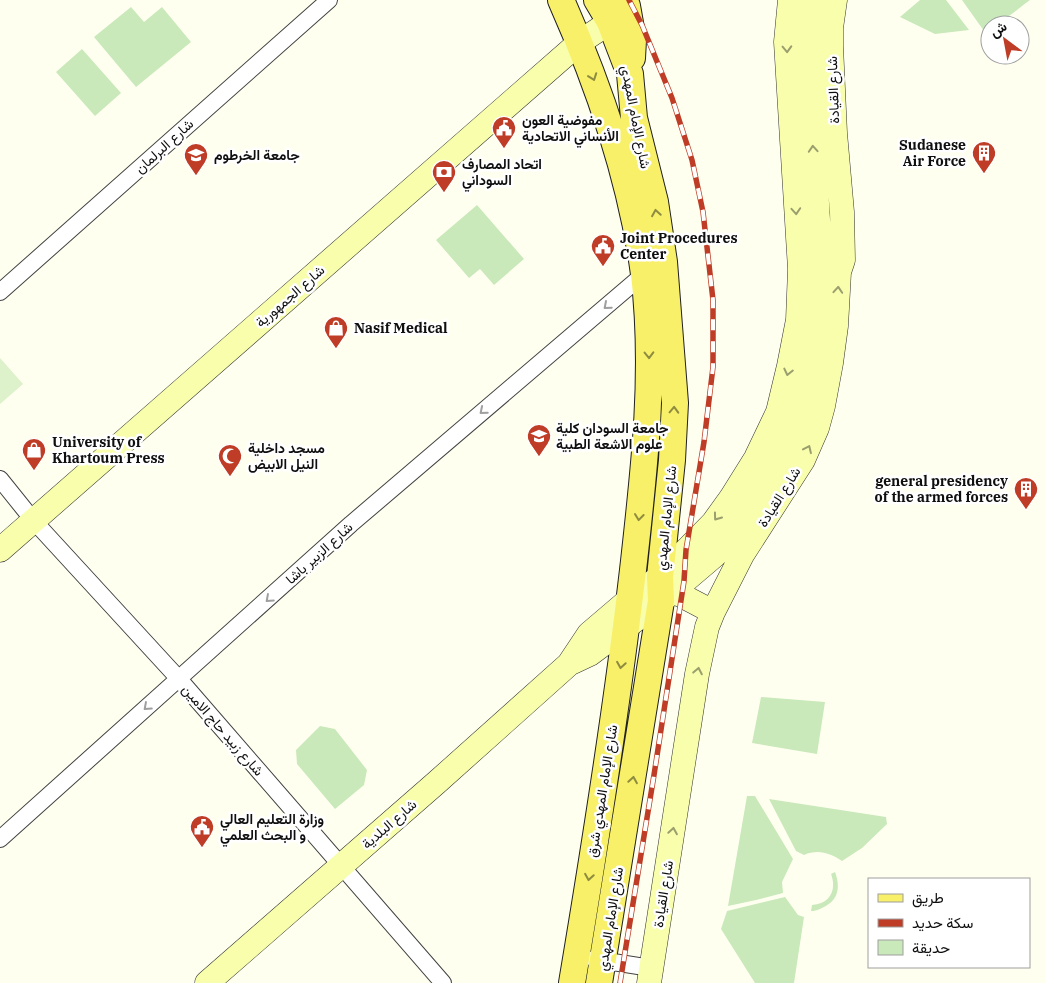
<svg xmlns="http://www.w3.org/2000/svg" width="1045" height="983" font-family="'IBM Plex Serif',Vazirmatn,serif">
<style>
.green{fill:#c9e9ba}
.pitch{fill:#ddf1cb}
.lines{fill:none;stroke-linecap:round;stroke-linejoin:round}
.street-casing{stroke:#424242;stroke-width:18}
.secondary-casing{stroke:#313131;stroke-width:25}
.primary-casing{stroke:#202020;stroke-width:28}
.street{stroke:#fff;stroke-width:16}
.secondary{stroke:#f8feac;stroke-width:24}
.primary{stroke:#f8f068;stroke-width:26}
.rail-casing{stroke:#bf3d26;stroke-width:5.5}
.rail{stroke:#fff;stroke-width:4;stroke-dasharray:11;stroke-linecap:butt}
.oneway{stroke:#9b9e6d}
.oneway2{stroke:#8f8b40}
.oneway3{stroke:#9f9f9f}
.labels{text-anchor:middle;stroke-width:5;stroke-linejoin:round;paint-order:stroke}
.street-label{font-size:14px;fill:#0f0f0f;stroke:#fff}
.poi-label{font-size:14px;font-weight:bold;fill:#0f0f0f;stroke:#fff;text-anchor:start}
</style>
<rect width="100%" height="100%" fill="#fffff0"/>
<path class="green" d="M920 0H946L969 30 935 34 900 17Z
M962 0H1030C1020 7 1001 25 990 25V27L984 31Z
M131 7 144 22 162 7 191 42 136 87 94 37Z
M82 49 121 93 95 116 56 72Z
M477 205 524 259 494 285 480 269 469 278 436 240Z
M761 697 825 702 817 754 752 743Z
M320 726 335 729 367 770 364 785 335 809 297 764 296 750Z
M747 796H755L793 859 782 882 783 893 756 900 728 906Z
M769 799 886 817 887 824 862 848 842 861C830 853 818 849 804 855L796 851Z
M835 872C841 888 838 901 822 908 818 910 816 911 811 911L812 905C830 904 837 890 831 874Z
M785 897 798 915 804 917 794 983H755L721 929 727 911Z"/>
<path class="pitch" d="M0 358 23 384 0 404Z"/>
<g class="lines">
<g class="street-casing">
<path id="street" d="M0 292 329 0
M0 479 33 520 179 679 443 983
M0 839 351 524 644 274
M594 959 651 968"/>
</g>
<g class="secondary-casing">
<path id="secondary" d="M0 550 580 42 610 22 623 9
M673 591 713 612
M573 662 590 654 661 601 715 555 724 545 745 517 777 466 802 411 818 322 821 268 807 41 811 0
M207 983 436 783 569 664 589 634 630 599 660 577 713 523 731 498 756 458 778 412 789 366 798 320 800 269 786 42 790 0
M649 983 697 674 707 627 713 612 742 555 803 460 817 428 823 406 831 363 836 326 839 272 843 260 842 212 835 133 831 46V28L835 0"/>
</g>
<g class="primary-casing">
<path id="primary" d="M561 0C600 88 631 178 644 274 656 372 644 472 633 570 617 708 595 846 572 983
M597 0 610 22 630 74 634 118 655 202 664 262 675 403 672 460 660 577 661 601 599 983
M617 0 627 6 633 40 632 58"/>
</g>
<use href="#street" class="street"/>
<use href="#secondary" class="secondary"/>
<use href="#primary" class="primary"/>
<g class="rail-casing">
<path id="rail" d="M620 983 654 775 684 581 686 550 704 442 713 367V300L703 212 692 160 672 98 642 25 629 0"/>
</g>
<use href="#rail" class="rail"/>
</g>
<defs><path id="oneway-chevron" d="M-2-3.5L2.5 0L-2 3.5" fill="none" stroke-width="1.6" stroke-linecap="round" stroke-linejoin="round" transform="scale(1.25)"/></defs>
<g class="oneway">
<use href="#oneway-chevron" transform="translate(787 49) rotate(88)"/>
<use href="#oneway-chevron" transform="translate(813 149) rotate(-94)"/>
<use href="#oneway-chevron" transform="translate(796 211) rotate(86)"/>
<use href="#oneway-chevron" transform="translate(838 290) rotate(-86)"/>
<use href="#oneway-chevron" transform="translate(788 372) rotate(103)"/>
<use href="#oneway-chevron" transform="translate(808 449) rotate(-65)"/>
<use href="#oneway-chevron" transform="translate(717 517) rotate(126)"/>
<use href="#oneway-chevron" transform="translate(698 671) rotate(-79)"/>
<use href="#oneway-chevron" transform="translate(673 831) rotate(-81)"/>
</g>
<g class="oneway2">
<use href="#oneway-chevron" transform="translate(593 77) rotate(70)"/>
<use href="#oneway-chevron" transform="translate(656 213) rotate(-99)"/>
<use href="#oneway-chevron" transform="translate(649 355) rotate(89)"/>
<use href="#oneway-chevron" transform="translate(674 410) rotate(-88)"/>
<use href="#oneway-chevron" transform="translate(639 517) rotate(97)"/>
<use href="#oneway-chevron" transform="translate(621 665) rotate(99)"/>
<use href="#oneway-chevron" transform="translate(633 780) rotate(-81)"/>
<use href="#oneway-chevron" transform="translate(589 877) rotate(99)"/>
</g>
<g class="oneway3">
<use href="#oneway-chevron" transform="translate(607 306) rotate(139)"/>
<use href="#oneway-chevron" transform="translate(483 411) rotate(140)"/>
<use href="#oneway-chevron" transform="translate(269 599) rotate(138)"/>
<use href="#oneway-chevron" transform="translate(147 707) rotate(138)"/>
</g>
<defs>
<g id="civic-pin" transform="scale(1.25)"><path d="M0 17L-7.5 6A9.5 9.5 0 1 1 7.5 6Z" fill="#bf3d26" stroke="#fff"/><path d="M-.6-6.5H3V-4.5H.6V-3L4-1V1h2V6H-6V1h2V-1L-.6-3ZM-1.2 2.5V6h2.4V2.5Z" fill="#fff"/></g>
<g id="building-pin" transform="scale(1.25)"><path d="M0 17L-7.5 6A9.5 9.5 0 1 1 7.5 6Z" fill="#bf3d26" stroke="#fff"/><path d="M-4-6H4V6H1V3H-1V6H-4ZM-2.5-4.3h1.7v1.8h-1.7ZM.8-4.3h1.7v1.8H.8ZM-2.5-1h1.7V.8h-1.7ZM.8-1h1.7V.8H.8Z" fill="#fff"/></g>
<g id="university-pin" transform="scale(1.25)"><path d="M0 17L-7.5 6A9.5 9.5 0 1 1 7.5 6Z" fill="#bf3d26" stroke="#fff"/><path d="M0-5L7-2L0 1L-7-2ZM-4 1L0 2.5L4 1V4Q0 6-4 4Z" fill="#fff"/></g>
<g id="bank-pin" transform="scale(1.25)"><path d="M0 17L-7.5 6A9.5 9.5 0 1 1 7.5 6Z" fill="#bf3d26" stroke="#fff"/><path d="M-6-4H6V4H-6ZM0-2.3a2.3 2.3 0 1 0 0 4.6a2.3 2.3 0 1 0 0-4.6Z" fill="#fff"/></g>
<g id="shop-pin" transform="scale(1.25)"><path d="M0 17L-7.5 6A9.5 9.5 0 1 1 7.5 6Z" fill="#bf3d26" stroke="#fff"/><path d="M-5-2.5h2.3a2.7 3.5 0 0 1 5.4 0H5L5.5 6h-11ZM-1.5-2.5h3a1.5 2.3 0 0 0-3 0Z" fill="#fff"/></g>
<g id="mosque-pin" transform="scale(1.25)"><path d="M0 17L-7.5 6A9.5 9.5 0 1 1 7.5 6Z" fill="#bf3d26" stroke="#fff"/><path d="M3.5-4.9A6 6 0 1 0 3.5 4.9A5 5 0 1 1 3.5-4.9Z" fill="#fff"/></g>
</defs>
<g fill-rule="evenodd">
<use href="#civic-pin" x="504" y="128"/>
<use href="#building-pin" x="984" y="153"/>
<use href="#university-pin" x="196" y="155"/>
<use href="#bank-pin" x="444" y="172"/>
<use href="#civic-pin" x="603" y="246"/>
<use href="#shop-pin" x="336" y="328"/>
<use href="#university-pin" x="539" y="436"/>
<use href="#shop-pin" x="34" y="450"/>
<use href="#mosque-pin" x="230" y="456"/>
<use href="#building-pin" x="1026" y="489"/>
<use href="#civic-pin" x="202" y="827"/>
</g>
<g class="labels">
<g class="street-label">
<text transform="translate(833 90) rotate(-92)" y="5">شارع القيادة</text>
<text transform="translate(636 117) rotate(79)" y="5">شارع الإمام المهدي</text>
<text transform="translate(164 146) rotate(-42)" y="5">شارع البرلمان</text>
<text transform="translate(290 296) rotate(-41)" y="5">شارع الجمهورية</text>
<text transform="translate(779 497) rotate(-58)" y="5">شارع القيادة</text>
<text transform="translate(666 518) rotate(-84)" y="5">شارع الإمام المهدي</text>
<text transform="translate(319 553) rotate(-42)" y="5">شارع الزبير باشا</text>
<text transform="translate(223 730) rotate(49)" y="5">شارع زبيد حاج الامين</text>
<text transform="translate(602 791) rotate(-81)" y="5">شارع الإمام المهدي شرق</text>
<text transform="translate(389 824) rotate(-41)" y="5">شارع البلدية</text>
<text transform="translate(663 894) rotate(-81)" y="5">شارع القيادة</text>
<text transform="translate(610 919) rotate(-81)" y="5">شارع الإمام المهدي</text>
</g>
<g class="poi-label">
<text x="522" y="125">مفوضية العون<tspan x="522" dy="16">الأنساني الاتحادية</tspan></text>
<text x="966" y="150" text-anchor="end">Sudanese<tspan x="966" dy="16">Air Force</tspan></text>
<text x="214" y="160">جامعة الخرطوم</text>
<text x="462" y="169">اتحاد المصارف<tspan x="462" dy="16">السوداني</tspan></text>
<text x="620" y="243">Joint Procedures<tspan x="620" dy="16">Center</tspan></text>
<text x="354" y="333">Nasif Medical</text>
<text x="556" y="433">جامعة السودان كلية<tspan x="556" dy="16">علوم الاشعة الطبية</tspan></text>
<text x="52" y="447">University of<tspan x="52" dy="16">Khartoum Press</tspan></text>
<text x="248" y="453">مسجد داخلية<tspan x="248" dy="16">النيل الابيض</tspan></text>
<text x="1008" y="486" text-anchor="end">general presidency<tspan x="1008" dy="16">of the armed forces</tspan></text>
<text x="220" y="824">وزارة التعليم العالي<tspan x="220" dy="16">و البحث العلمي</tspan></text>
</g>
</g>
<rect x="868" y="878" width="162" height="90" fill="#ffffff" stroke="#9f9f9f"/>
<rect x="878" y="894" width="25" height="8" fill="#f8f068" stroke="#9f9f9f"/>
<text x="912" y="903" font-size="15" fill="#0f0f0f">طريق</text>
<rect x="878" y="919" width="25" height="8" fill="#bf3d26" stroke="#9f9f9f"/>
<text x="912" y="928" font-size="15" fill="#0f0f0f">سكة حديد</text>
<rect x="878" y="940" width="25" height="15" fill="#c9e9ba" stroke="#9f9f9f"/>
<text x="912" y="953" font-size="15" fill="#0f0f0f">حديقة</text>
<g transform="translate(1005 40) rotate(328)"><circle r="24" fill="#ffffff" stroke="#9f9f9f"/>
<path d="M0-4L9 19L0 12L-9 19Z" fill="#bf3d26"/>
<text y="-8" font-size="14" font-weight="bold" text-anchor="middle" fill="#0f0f0f">ش</text>
</g>
</svg>
